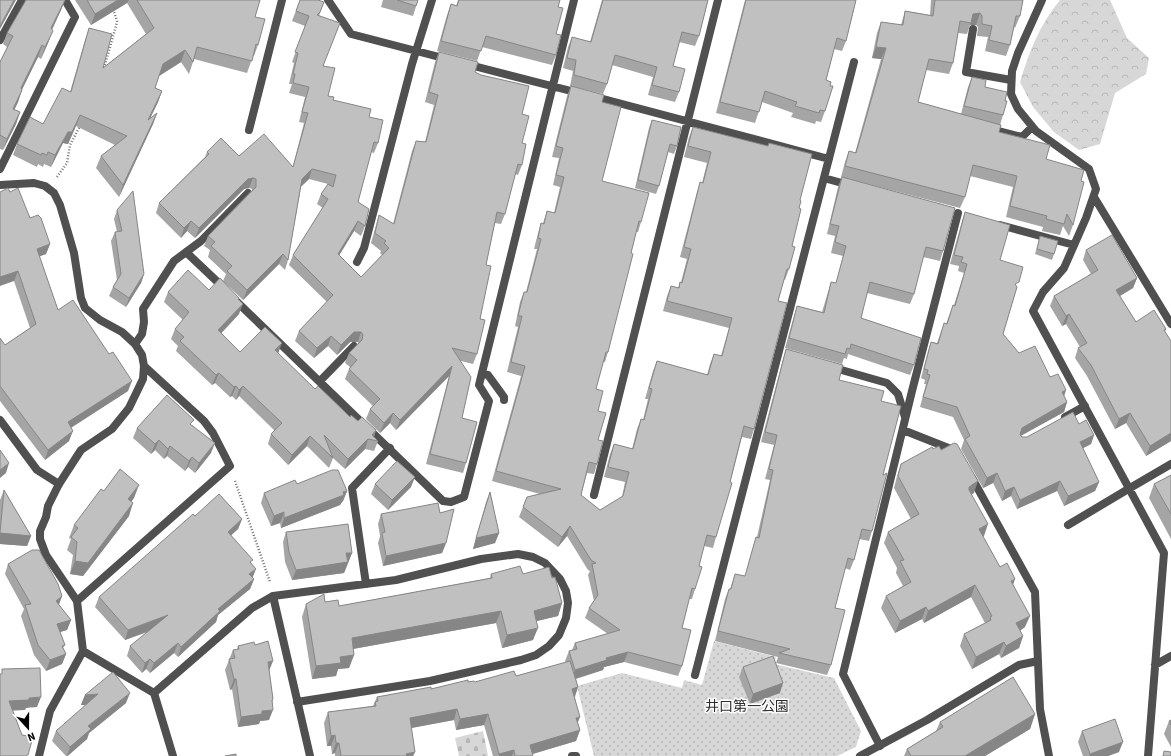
<svg xmlns="http://www.w3.org/2000/svg" width="1171" height="756" font-family="'Source Sans 3','Noto Sans JP',sans-serif">
<style>
.forest{fill:url(#forest-crowns)}
.cemetery{fill:url(#cemetery-stones)}
.park{fill:url(#park-dots)}
.lines{fill:none;stroke-linecap:round;stroke-linejoin:round}
.path{stroke:#727272;stroke-width:2.5;stroke-dasharray:1 2;stroke-linecap:butt}
.lane{stroke:#505050;stroke-width:8}
.street{stroke:#505050;stroke-width:8}
.wall{fill:#a5a5a5}
.shaded-wall{fill:#868686}
.building{fill:#c0c0c0;stroke:#868686}
.labels{text-anchor:middle;stroke-width:3;stroke-linejoin:round;paint-order:stroke}
.park-label{font-size:14px;fill:#2e2e2e;stroke:#fff}
</style>
<defs>
<pattern id="forest-crowns" width="20" height="18" patternUnits="userSpaceOnUse"><rect width="20" height="18" fill="#d7d7d7"/><path d="M2 6a3 3 0 1 1 6 0M12 15a3 3 0 1 1 6 0" fill="none" stroke="#b7b7b7"/></pattern>
<pattern id="cemetery-stones" width="16" height="16" patternUnits="userSpaceOnUse"><rect width="16" height="16" fill="#d7d7d7"/><path d="M2 7V4a2 2 0 0 1 4 0v3zM10 15v-3a2 2 0 0 1 4 0v3z" fill="#b7b7b7"/></pattern>
<pattern id="park-dots" width="8" height="8" patternUnits="userSpaceOnUse"><rect width="8" height="8" fill="#d7d7d7"/><path d="M2 2h.1M6 6h.1" fill="none" stroke="#b7b7b7" stroke-width="1.8" stroke-linecap="round"/></pattern>
</defs>
<rect width="100%" height="100%" fill="#fff"/>
<path class="forest" d="M1060 0H1110L1127 38 1149 58 1146 74 1115 93 1100 144 1079 150 1054 132 1033 107 1020 82C1029 52 1040 24 1060 0Z"/>
<path class="cemetery" d="M483 731 488 756H459L455 738Z"/>
<path class="park" d="M714 641 776 657 774 664 834 678 861 731 856 747 837 756H594L577 686 622 673 682 688 684 680 702 685Z"/>
<g class="lines">
<path class="path" d="M104 68 116 26 117 21 113 9
M57 177 67 163 70 145 80 126
M235 481 270 582"/>
<path class="lane" d="M482 374 488 375 504 397V400
M0 420 37 470 59 484
M1068 525 1130 488"/>
<path class="street" d="M328 0 351 34 447 59
M1042 0 1018 53 1012 71 1011 94 1018 109 1036 131 1089 169 1096 189 1086 218 1064 268 1043 292 1033 311 1164 553 1148 756
M973 29 966 72 1011 80
M0 40 22 0
M466 64 579 93
M592 96 829 159
M990 129 1022 137 1032 127
M249 130 282 0
M0 169 75 17 65 0
M824 178 849 185
M0 185 34 183 45 186 54 193 60 205 74 253 81 298 85 308 100 320 122 332 135 344 142 355 144 366 143 379 129 408 112 429 81 450 59 484 48 506 46 517 40 531V539L46 555 77 601 83 651 50 711 39 756
M1094 197 1171 324
M1000 225 1074 245
M186 252 225 289
M357 262 364 248 412 64 432 0
M234 299 443 501 451 502 464 497 489 401 479 385 574 0
M135 344 142 334 144 322 143 309 174 261 201 241 248 193
M831 367 887 383 898 394 905 417
M320 381 354 346
M1065 417 1085 406
M903 430 956 451
M972 478 1035 592 1040 709 1049 756
M1130 488 1171 464
M594 495 718 0
M366 584 352 488 390 448
M273 596 310 756
M77 601 230 466 213 433 204 421 144 366
M83 651 154 693 173 756
M1155 665 1171 656
M695 675 854 62
M154 693 252 608 273 596 396 580 481 559 518 554 533 557 545 563 560 579 566 591 568 603 566 618 559 635 549 646 536 655 521 660 430 681 297 702
M880 746 843 674 912 391 958 213
M572 756H576
M860 756 927 720 1019 665 1038 661"/>
</g>
<path class="wall" d="M65 0 61 10 52 30 48 43 41 59 38 57 22 89 18 102 14 110 20 112 16 124 3 150 0 149V62L7 47 3 44 7 33Z
M75 0H260L255 17 258 45 254 56H253L247 73 194 59 189 74 181 62 159 76 155 88 162 91 158 102 150 118 157 113 153 124 119 197 96 168 101 156 115 145 76 126 68 144 63 143 51 167 44 164 43 167 38 164 37 167 13 155 17 144 43 124 70 92 85 40 89 28 103 68 146 34 127 3 91 25Z
M300 0 324 2 319 16 324 66 328 96 333 100 369 117 378 143 374 153 371 152 358 202 365 226 361 236 354 231 339 255 361 277 382 255 380 253 381 251 371 243 376 225 379 215 393 224 412 151 416 141 425 142 434 105 425 102 435 62 439 52 475 72 522 114V165L518 175 515 174 505 214 501 224 495 223 486 265 477 354 473 364 461 361 462 418 466 463 463 473 426 464 449 376 396 430 390 423 380 433 366 419 370 409 373 406 345 379 349 369 350 367 345 363 349 353 358 343V342H350L337 355 328 346 314 358 295 341 299 331 327 302 289 265 293 255 323 208 317 204 321 194 328 184 309 179 301 187 288 260 285 270 279 264 243 300 223 281 226 274 208 257 210 250 204 246 208 236 252 190V189L249 188 244 189 195 238 187 231 181 238 156 213 159 203 205 157 207 152 239 156 293 166 304 123 299 122 305 97 289 93 292 84H289L294 63 292 62 305 26 292 21Z
M383 0H418L413 16 381 7Z
M458 0H560L558 7 556 34V55L552 65 482 47 477 61 437 51 447 15 451 4 456 6Z
M602 0H708L699 36 695 46 679 42 673 66 679 92 675 102 648 95 653 77 612 65 607 84 603 94 570 86 573 71 563 68 568 47 572 37 590 42Z
M745 0H856L846 41 842 51 834 49 826 80 830 86 825 111 821 122 816 121 815 124 791 117 793 113 762 102 755 123 716 113Z
M931 0H1023L1020 16 1015 28 1014 27 1010 45 1006 56 985 51 988 37 977 36 978 27 976 25H970L967 34 958 33 953 63 949 74 926 70 918 102 961 114 968 87 972 77 1005 101 1003 115 1000 125 999 132 1046 159 1081 181 1073 225 1069 236 1063 226 1060 235 1042 231 1043 227 1006 217 1013 187 970 176 965 197 960 208 841 177 845 162 849 151 855 153 881 59 872 58 877 33 881 22 901 25 905 11 930 15Z
M571 86 602 102V181L641 222 638 232H636L608 352 605 362H603L596 389 598 411V440L597 464 594 474 587 473 581 495 600 510 622 497 625 482 604 477 610 454 614 444 632 449 637 429 641 419 643 420 648 399H645L653 371 657 361 707 375 710 364 714 354 721 356 729 328 663 311 667 296 671 286 678 288 680 282H681L687 259 680 257 697 192 700 182 702 183 707 163 684 157 689 137 693 127 800 200 792 246 789 269 785 280 784 279 778 301 754 429 751 439 742 437 716 537 713 548 704 546 699 566 695 589 692 599H689L682 628V666L678 676 624 662 604 667 603 670 576 679 578 687 575 697 578 723 580 730 576 741 532 754 533 756H493L484 725 456 730 454 720 411 728 415 752 413 756H335V753L332 754 331 746H327L324 723 328 712 373 706 377 697 431 689 468 682H475L516 676 566 663 565 661 569 651 572 650 575 643 608 634 585 618 589 608 594 601 588 575 590 571 588 570 567 536 558 547 519 517 527 497 540 494 492 481 521 376 507 372 518 327 515 326 520 302 524 292H526L537 249H534L538 233 541 223H543L547 211 554 213 560 187 553 185 559 158 552 157 567 96Z
M652 120 677 146 674 154 668 152 659 186 656 194 635 188 649 128Z
M842 177 943 251 940 261 923 257 914 294 910 304 867 293 861 318 914 365 910 375 848 354 847 359 844 358 842 364 785 348 794 316 797 306 822 312 831 282 836 283 843 256 831 253 835 236 827 234 838 187Z
M10 192 50 244 46 254 39 256 58 310 128 391 71 428 69 441 45 460 0 401V338L5 345 30 328 14 281Z
M117 210 144 274 141 283 126 307 109 296 113 287 117 280 111 241 115 232H117L114 219Z
M965 212 1000 260 1017 287 1003 334 1019 353 1050 377 1064 396 1067 402 1064 412 1021 436 1022 437H1027L1079 424 1094 435 1091 444 1083 448 1099 482 1095 491 1064 506 1057 491 1017 509 1011 496 1002 501 993 483 983 488 961 449 964 440 953 417 920 407 926 384H924L925 380 921 378 928 351 931 342 937 343 944 323 946 324 953 305H954L964 273 958 271 959 266 950 264 962 221Z
M1040 236 1054 254 1052 260 1035 254Z
M1086 250 1137 278 1133 288 1120 296 1136 322 1166 329 1165 332 1171 341V441L1146 456 1126 423 1115 429 1087 376 1075 358 1078 348 1080 347 1066 324 1062 326 1050 306 1054 296 1091 274 1083 260Z
M209 290 239 300V314L221 333 240 352 278 354 315 389 350 417 376 430 374 437 378 441 374 451 365 449 345 469 333 458 329 468 307 446 288 465 268 444 271 434 275 431 239 396 236 400 232 396 230 397 215 383 212 385 176 351 178 346 171 339 175 329 183 320 164 302 168 292Z
M786 349 839 380 881 401 883 475 872 531 869 541 859 539 854 560 850 570 845 568 835 608 831 665 827 675 776 663 778 657 715 641 725 599 729 589H730L735 574 745 576 753 547 756 537H757L770 480 765 479 774 445 761 442 783 359Z
M192 425 211 453 195 473 188 467 185 471 167 456 164 459 155 450 151 454 133 438 137 428Z
M933 449 941 450 974 493 972 494 984 536 983 537 1000 567 1013 585 1025 627 1020 631 1023 636 1019 648 1001 658 999 654 972 669 960 646 964 634 985 623 971 597 924 623 922 619 895 633 881 608 886 596 903 586 896 573 897 568 884 543 888 532 911 519 894 488 897 476 901 464Z
M1171 475V539L1149 498 1154 484Z
M297 484 347 491 343 501 342 502 340 505 281 528 280 523 271 526 261 503 264 493Z
M375 484 411 487 388 510 371 494Z
M4 490 31 536 27 546 0 544V500Z
M104 491 134 498 131 501 129 516 83 576 70 574 73 555 67 550 71 539 69 538 74 525Z
M490 492 499 533 495 543 473 549 486 502Z
M440 513 446 543 442 553 383 566 378 543 380 536 378 524 381 514Z
M242 519 238 529 231 535 252 564 253 578 254 579 250 589 218 615 216 622 178 657 174 653 150 673 146 669 142 673 127 656 130 646 148 632 125 640 95 607 99 597Z
M286 532 352 553 344 573 292 580 285 562 283 542Z
M8 564 62 596 59 605 71 620 67 630 60 632 65 645 63 648 66 654 62 664 46 671 34 655 21 616 24 609 5 574Z
M491 574H523L552 578 562 603 558 616 536 621 533 640 502 648 496 623 353 649 354 655 349 668 338 669 336 676 312 679 302 617 306 604 325 602 339 606 490 578Z
M255 645 269 671 273 699 272 703 269 720 260 721 259 724 238 727 232 689 230 690 225 670 233 650 237 649 238 646Z
M743 667 780 693 750 704 739 677Z
M85 695 126 703 89 733 87 739 68 756H66L52 741 56 731 86 705H81Z
M1035 714 1030 729 985 756H904L907 749 936 731 940 722Z
M1171 720V747L1164 734 1169 721Z
M1082 731 1119 752 1108 756H1083L1078 742Z"/>
<path class="shaded-wall" d="M14 0H16L0 29V26Z
M65 0 61 10 47 40 51 28Z
M118 0H129L127 3 91 25 95 14Z
M980 13 976 25H970L973 14Z
M53 31 48 43 41 59 45 47Z
M42 45 38 57 17 100 21 88Z
M876 47 886 48 881 59 872 58Z
M185 50 181 62 159 76 163 64Z
M22 90 18 102 9 121 13 109Z
M162 91 158 102 144 131 148 120Z
M20 112 16 124 3 150 7 139Z
M157 113 153 124 119 197 123 185Z
M80 115 76 126 68 144 63 143 51 167 55 155 68 132Z
M312 169 309 179 298 189 302 179Z
M253 178 249 188 244 189 195 238 199 228 248 179Z
M191 221 187 231 181 238 184 228Z
M358 221 354 231 334 264 338 254Z
M50 244 46 254 33 259 37 249Z
M283 254 279 264 243 300 247 290Z
M18 271 14 281 0 286V277Z
M144 274 141 283 126 307 129 298Z
M1137 278 1133 288 1113 300 1116 290Z
M243 304 239 314 215 340 218 330Z
M1069 314 1066 324 1062 326 1066 316Z
M354 332H361L358 342H350L337 355 341 345Z
M331 336 328 346 314 358 317 348Z
M282 343 278 354 275 350Z
M452 366 449 376 396 430 400 420Z
M219 373 215 383 212 385 216 375Z
M132 381 128 391 64 432 68 422Z
M236 386 232 396 230 397 234 387Z
M243 386 239 396 236 400 239 390Z
M1066 390 1063 400 1062 392Z
M1067 402 1064 412 1018 437 1022 428Z
M393 413 390 423 380 433 384 423Z
M1130 413 1126 423 1115 429 1119 419Z
M376 430 373 440 372 435Z
M73 431 69 441 45 460 48 450Z
M1171 433V441L1146 456 1150 446Z
M1094 435 1091 444 1076 452 1080 442Z
M310 436 307 446 288 465 292 455Z
M368 439 365 449 345 469 348 459Z
M159 440 155 450 151 454 155 444Z
M215 443 211 453 195 473 199 463Z
M170 446 167 456 164 459 168 449Z
M192 457 188 467 185 471 189 461Z
M9 463 6 473 0 478V470Z
M997 473 993 483 983 488 987 478Z
M415 477 411 487 388 510 392 500Z
M978 481 974 493 964 498 969 487Z
M1060 481 1057 491 1017 509 1020 500Z
M1099 482 1095 491 1064 506 1068 496Z
M139 485 134 498 124 512 128 499Z
M1014 487 1011 496 1002 501 1005 491Z
M347 491 343 501 342 502 340 505 281 528 284 518Z
M133 503 129 516 83 576 70 574 75 561Z
M284 512 280 523 271 526 274 516Z
M242 519 238 529 224 542 228 532Z
M988 524 984 536 974 541 979 529Z
M570 526 567 536 558 547 562 537Z
M0 533 31 536 27 546 0 544Z
M499 533 495 543 473 549 476 538Z
M446 543 442 553 383 566 386 556Z
M346 553H352L344 573 292 580 296 570Z
M256 569 252 579 249 574Z
M254 579 250 589 218 615 216 622 178 657 181 647 218 609Z
M1015 579 1011 591V581Z
M975 585 971 597 924 623 928 611Z
M62 596 58 606 56 601Z
M562 603 558 616 529 623 534 611Z
M926 607 922 619 895 633 900 621Z
M501 611 496 623 347 650 352 638Z
M168 615 164 625 125 640 128 630Z
M1030 616 1025 627 1012 635 1016 623Z
M71 620 67 630 53 634 57 624Z
M538 628 533 640 502 648 507 635Z
M1023 636 1019 648 1001 658 1006 646Z
M1004 642 999 654 972 669 976 657Z
M178 643 174 653 150 673 154 663Z
M628 652 624 662 604 667 603 670 571 680 575 670 606 658Z
M66 654 62 664 46 671 50 660Z
M354 655 349 668 338 669 336 676 312 679 316 666 340 657Z
M150 659 146 669 142 673 145 663Z
M273 661 269 671 268 662Z
M234 679H236L232 689 230 690Z
M783 683 780 693 750 704 753 694Z
M578 687 574 698 572 689Z
M130 693 126 703 89 733 87 739 67 756 70 747 88 726Z
M98 694 94 705H81L85 695Z
M41 697 37 707 26 708 25 710 6 711 9 701 29 698Z
M457 709 454 720 406 729 410 718Z
M273 710 269 720 260 721 259 724 238 727 241 717 262 711Z
M488 714 484 725 456 730 460 719Z
M1035 714 1030 729 985 756H965Z
M580 717 576 727V718Z
M580 730 576 741 526 756 530 745Z
M335 735 331 746H327L331 736Z
M1123 742 1119 752 1108 756H1089L1090 754Z
M336 743H339L335 753 332 754Z
M514 750 512 756H499V754Z
M415 752 413 756H406V754Z"/>
<path class="building" d="M0 0H14L0 26Z
M26 0H65L51 28 53 31 45 47 42 45 21 88 22 90 13 109 20 112 7 139 0 135V62L13 36 7 33Z
M87 0H118L95 14Z
M137 0H260L255 17 265 19 258 45 256 44 252 61 197 47 193 62 185 50 163 64 155 88 162 91 148 120 157 113 123 185 101 156 127 136 80 115 72 132H68L55 155 48 152 47 155 42 153 41 155 17 144 30 117 43 124 62 88 71 92 89 28 112 34 103 68 154 28Z
M300 0H318L324 2 320 12 317 15 340 23 323 66 335 68 328 96 334 97 333 100 371 109 369 117 383 120 378 143 374 142 358 202 369 209 365 226 358 221 338 254 361 277 389 248 384 243 386 241 375 233 379 215 394 224 416 141 426 142 438 95 429 92 439 52 478 62 475 72 481 75 529 86 522 114 529 116 522 143 526 144 522 165 518 164 505 214 497 212 486 265 491 266 480 319 485 320 477 354 452 348 471 377 462 418 477 422 466 463 430 454 452 366 400 420 393 413 384 423 370 409 380 399 349 369 357 360 349 353 362 340 363 335 361 332H354L341 345 331 336 317 348 299 331 333 295 293 255 328 199 321 194 328 184 333 187 336 175 312 169 302 179 288 260 283 254 247 290 227 271 232 266 211 246 215 242 208 236 256 187V179L253 178 248 179 199 228 191 221 184 228 159 203 209 154 207 152 221 138 239 156 264 134 293 167 308 113 302 112 309 87 293 83 295 74H293L298 53 295 52 309 16 296 11Z
M397 0H418L416 6Z
M459 0H560L558 7 563 8 556 34 561 35 556 55 486 36 481 51 441 41 451 4 457 6Z
M603 0H708L699 36 682 32 673 66 685 69 679 92 652 85 657 67 615 55 607 84 574 75 576 60 567 58 572 37 591 42Z
M746 0H856L846 41 837 38 826 80 831 82 830 86H833L825 111 820 110 819 113 795 106 797 102 765 91 759 112 720 102Z
M935 0H1023L1020 16H1016L1010 45 989 40 992 26 982 24V16L980 13 973 14 971 23 960 21 953 63 929 59 918 102 1001 125 999 132 1050 145 1046 159 1084 170 1081 181 1084 182 1073 225 1067 214 1064 224 1046 219 1047 216 1010 206 1017 176 973 165 965 197 845 166 849 151 856 153 886 48 876 47 881 22 903 25 905 11 933 16Z
M972 77 986 80 985 87 1007 92 1005 101H1007L1003 115 964 106Z
M571 86 604 95 602 102 621 107 602 181 649 193 641 222 639 221 631 253 633 254 608 352H606L596 389 603 391 598 411 606 413 598 440 603 441 597 464 589 462 581 495 600 510 623 496 629 472 608 467 614 444 633 449 641 419 644 420 652 389 649 388 657 361 708 375 714 354 722 356 732 318 667 301 671 286 679 288 680 282 682 283 691 249 684 247 700 182 703 183 711 152 688 146 693 127 768 146 769 143 812 154 800 200 801 201 799 208 801 209 792 246 795 247 789 269H787L778 301 787 303 754 429 744 426 730 482 732 483 716 537 707 535 699 566 702 567 695 589 692 588 682 628 691 630 682 666 628 652 606 658 607 660 575 670 569 651 577 649 575 643 620 630 589 608 598 595 592 564 596 563 591 560 570 526 562 537 523 507 527 497 561 489 496 471 525 366 511 362 522 316H518L524 292H527L541 239 538 238 541 223 544 224 547 211 555 213 564 177 556 175 563 148 556 146Z
M652 120 681 127 677 146 670 144 659 186 638 180Z
M842 177 955 208 943 251 926 247 914 294 870 282 861 318 921 338 914 365 851 344 850 349 847 348 845 354 789 338 797 306 824 313 831 282 836 283 846 246 835 242 839 226 830 224Z
M8 188 10 192 18 188 30 218 38 215 41 218 50 244 37 249 58 310 73 300 109 354 113 352 132 381 68 422 73 431 48 450 0 386V338L5 345 36 324 18 271 0 277V192Z
M133 191 144 274 129 298 113 287 121 274 115 232 122 231 117 210Z
M965 212 1010 225 1000 260 1023 267 1019 282 1015 284 1017 287 1003 334 1019 353 1035 346 1050 377 1058 374 1066 390 1062 392 1067 402 1022 428 1020 435 1022 437H1027L1073 412 1079 424 1086 420 1094 435 1080 442 1099 482 1068 496 1060 481 1020 500 1014 487 1005 491 997 473 987 478 965 439 970 436 957 407 923 397 930 375 927 374 928 370 924 369 931 342 938 344 944 323 947 324 953 305 955 306 967 264 961 262 963 257 954 255Z
M1112 235 1137 278 1116 290 1136 322 1154 310 1166 329 1164 330 1171 341V433L1150 446 1130 413 1119 419 1091 365 1078 348 1087 343 1069 314 1066 316 1054 296 1098 270 1086 250Z
M1040 236 1058 241 1054 254 1037 249Z
M188 270 209 290 220 278 239 298 238 299 243 304 218 330 240 352 265 327 282 343 275 350 315 389 318 386 350 417 351 415 358 421 362 417 376 430 372 435 378 441 368 439 348 459 324 435 333 458 310 436 292 455 271 434 282 423 243 386 239 390 236 386 234 387 219 373 216 375 180 341 184 337 175 329 189 312 168 292Z
M786 349 843 365 839 380 884 391 881 401 901 406 883 475 887 473 872 531 862 529 854 560 848 558 835 608 845 610 831 665 779 653 790 649 718 631 729 589H731L735 574 745 576 756 537 759 538 773 470 769 469 777 435 765 432Z
M167 395 194 420 190 424 215 443 199 463 192 457 189 461 170 446 168 449 159 440 155 444 137 428Z
M954 443 957 444 978 481 969 487V490L988 524 979 529 1000 567 1007 563 1015 579 1011 581 1030 616 1016 623 1023 636 1006 646 1004 642 976 657 964 634 991 620 990 617 992 616 975 585 928 611 926 607 900 621 886 596 911 582 900 561 904 560 888 532 919 514 898 476 901 464 932 447 933 449 939 446 941 450Z
M0 450 9 463 0 470Z
M397 461 415 477 392 500 375 484Z
M120 469 139 485 128 499 133 503 88 563 75 561 77 542 71 537 78 528 74 525 101 489 104 491Z
M332 470H338L347 491 343 492 344 495 284 518V512L274 516 264 493 295 480 297 484Z
M1171 475V514L1154 484Z
M4 490 31 536 0 533Z
M490 492 499 533 476 538Z
M219 494 242 519 228 532 253 560 250 562 256 569 249 574 254 579 218 609 220 611 181 647 178 643 154 663 150 659 145 663 130 646 168 615 128 630 99 597 193 514 195 516Z
M438 503 440 513 454 509 446 543 386 556 382 533 385 532 381 514Z
M348 524 352 553H346L348 562 296 570 289 552 286 532Z
M32 550H39L58 584 62 596 56 601 71 620 57 624 65 645 62 646 66 654 50 660 38 645 25 605 31 604 8 564Z
M520 566 523 574 549 567 552 578 555 577 562 603 534 611 538 628 507 635 501 611 352 638 354 655 340 657 341 663 316 666 306 604 324 594 325 602 338 600 339 606 492 578 491 574Z
M268 641 273 661 268 662 273 699 272 700 273 710 262 711V714L241 717 236 679H234L229 659 235 658 233 650 239 649 238 646 254 642 255 645Z
M773 656 783 683 753 694 743 667Z
M570 661 578 687 572 689 580 717 576 718 580 730 530 745 533 756H515L514 750 499 754 488 714 460 719 457 709 410 718 415 752 406 754 407 756H341L339 743H336L335 735 331 736 328 712 376 706 375 702 378 701 377 697 431 687V689L468 680V682L474 681 475 682 514 671 516 676Z
M40 668 41 697 29 698V700L9 701 22 735 33 737 28 755H27L26 756H0V674H2V669Z
M113 672 130 693 88 726 91 729 70 747 56 731 98 694 85 695Z
M1013 677 1035 714 965 756H911L907 749 943 727 940 722Z
M1115 719 1123 742 1090 754 1082 731Z
M1171 720V725L1169 721Z
M1164 751 1171 752V756H1163Z
M236 754V756H225Z"/>
<g class="labels">
<g class="park-label">
<text x="747" y="711">井口第一公園</text>
</g>
</g>
<g transform="translate(28 728) rotate(159)" stroke="#ffffff" stroke-width="3" paint-order="stroke">
<path d="M0-3L7 15L0 10L-7 15Z" fill="#000000"/>
<text y="-6" font-size="11" font-weight="bold" text-anchor="middle" fill="#000000">N</text>
</g>
</svg>
